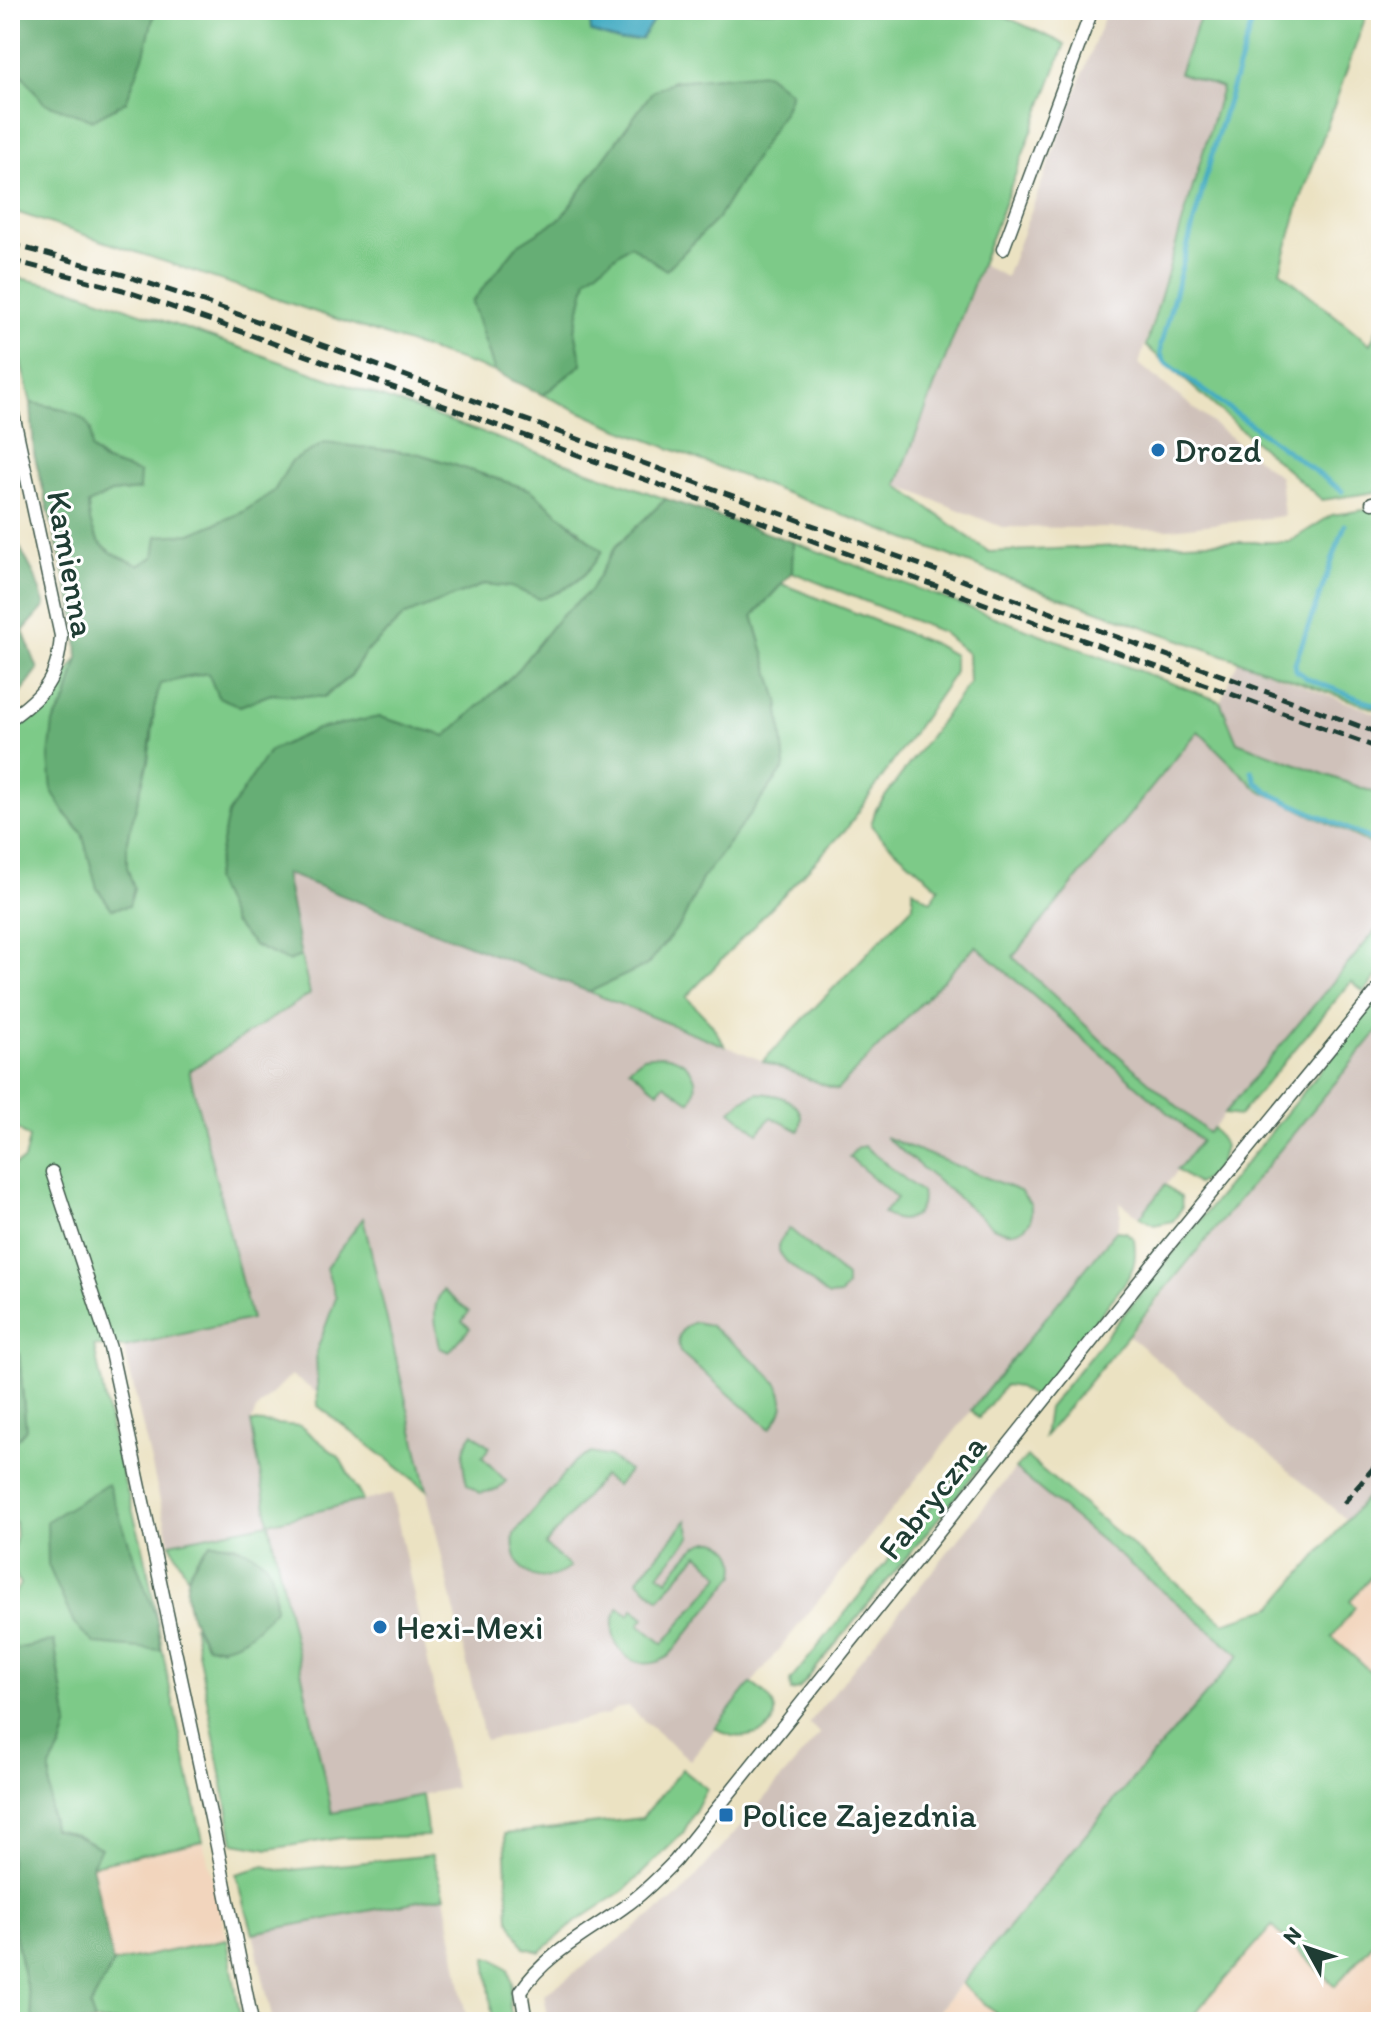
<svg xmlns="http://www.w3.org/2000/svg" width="1391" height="2032" font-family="Itim,sans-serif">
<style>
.built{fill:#f2d5bd}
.industrial{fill:#cfc1ba}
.green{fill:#7dca88;stroke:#4e845e;stroke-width:2}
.forest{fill:#66ae74;stroke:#427654;stroke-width:2}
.water{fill:#42abc2;stroke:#30747b;stroke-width:2}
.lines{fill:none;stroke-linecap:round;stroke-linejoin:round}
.stream{stroke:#42abc2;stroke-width:5}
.street-casing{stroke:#3e5649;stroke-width:15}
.street{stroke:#fff;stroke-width:12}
.rail{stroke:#1f3d34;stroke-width:5;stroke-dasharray:12 6;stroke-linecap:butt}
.poi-dot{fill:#1f6fb2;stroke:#fff;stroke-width:3}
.labels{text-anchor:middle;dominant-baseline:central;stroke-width:6;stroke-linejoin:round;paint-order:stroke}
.poi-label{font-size:34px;fill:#1f3d34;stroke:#fff;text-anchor:start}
.street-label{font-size:34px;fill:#1f3d34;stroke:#fff}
</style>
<rect width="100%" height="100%" fill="#fff"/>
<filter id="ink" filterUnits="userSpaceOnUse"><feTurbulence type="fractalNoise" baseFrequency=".0125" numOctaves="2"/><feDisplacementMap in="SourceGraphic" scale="16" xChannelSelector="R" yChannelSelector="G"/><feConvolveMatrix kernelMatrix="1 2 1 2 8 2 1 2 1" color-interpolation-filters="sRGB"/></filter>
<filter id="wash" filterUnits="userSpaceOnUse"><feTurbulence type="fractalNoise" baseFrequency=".006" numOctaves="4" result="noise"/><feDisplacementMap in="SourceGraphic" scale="32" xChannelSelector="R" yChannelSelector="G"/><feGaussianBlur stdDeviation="1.8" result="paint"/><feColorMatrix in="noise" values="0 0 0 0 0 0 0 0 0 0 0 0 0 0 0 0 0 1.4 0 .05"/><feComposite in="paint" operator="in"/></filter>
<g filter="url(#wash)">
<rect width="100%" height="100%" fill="#ebe2c2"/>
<g class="built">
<path d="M1381,1565V1681L1331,1637L1354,1607L1350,1602Z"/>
<path d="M203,1841L227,1939L113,1963L92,1865Z"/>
<path d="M1272,1926L1335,1986L1381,1934V2022H1187Z"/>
<path d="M962,1984L1006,2022H929Z"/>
</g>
<g class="industrial">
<path d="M1107,10H1203L1179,73L1222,88L1139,364L1280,477L1284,516L1171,529L1002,527L897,485L982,265L1006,277Z"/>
<path d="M1238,661L1381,715V795L1237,742L1220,702Z"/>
<path d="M1198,730L1257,789L1381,849V924L1209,1133L1101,1040L1013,958Z"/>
<path d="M285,872L837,1090L975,945L1202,1141L1140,1217L1120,1202L1121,1214L1116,1231L690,1760L628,1707L615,1709L608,1715L485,1741L384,1309L320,1395L291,1375L257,1409L251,1422L269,1523L392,1494L455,1788L332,1813L269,1523L170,1543L124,1347L251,1319L189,1071L310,994Z"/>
<path d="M1381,1028V1480L1347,1520L1129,1336Z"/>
<path d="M1015,1469L1240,1655L1117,1797L929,2022H549L544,1995L681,1894L820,1734L809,1723Z"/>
<path d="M445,1896L467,2022H273L253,1933Z"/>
</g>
<g class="green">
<path d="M10,10H991L1065,44L897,485L989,552L1208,542H1289L1332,515L1370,509L1381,515V711L1031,587L614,427L543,395L582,364L575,330L587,278L630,244L667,269L718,218L785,109L791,93L652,92L561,218L518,245L472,302L495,372L10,210Z"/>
<path d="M1203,10H1368L1299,205L1280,271L1370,344L1381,320V485L1376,492L1322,500L1146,346L1222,88L1179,73Z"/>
<path d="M10,276L75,290L430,414L666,499L616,546L590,591L558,619L514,674L446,736L379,717L233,922L255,946L287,961L301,956L310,994L189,1071L251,1319L124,1347L94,1346L115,1449L144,1551L167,1674L203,1841L92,1865L100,1848L75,1834L53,1829L50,1809V1767L61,1747L60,1677L54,1641L10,1650V1602L20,1584L10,1562L16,1538L15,1522L10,1518V1448L26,1429L19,1354L10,1351V1167L24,1160L29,1138L10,1123V1063L16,1030L10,1027V730L49,700L78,658L67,699L53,723L67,816L82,833L97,888L112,909L134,889L127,867V840L152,739L154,708L160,684L208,673L240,706L271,694L324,697L351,676L365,653L405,615L485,584L511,587L540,599L561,591L580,530L553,511L531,490L420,454L325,443L291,462L275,491L243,512L191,534L139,566C105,552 90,543 88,504L111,493L139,490L91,449V430L60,408L31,403L10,318Z"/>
<path d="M793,542L1220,701L1237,742L1381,795V849L1257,789L1198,731L1013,957L1101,1040L1208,1133L1213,1128L1225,1146C1221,1165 1215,1175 1197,1184L1177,1170L1201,1141L976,946L837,1090L763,1061L913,906V889L931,901L939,888L880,836L871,825L876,809L969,683L968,654L942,632L792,572Z"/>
<path d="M782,584L934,644L954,655V674L847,828L686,997L711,1023L725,1046L589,992L647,965L682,922L702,879L785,767L778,701L753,615Z"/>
<path d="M1381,924V971L1364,992L1351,982L1239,1116L1224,1114Z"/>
<path d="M1381,996V1027L1044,1437L1048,1408Z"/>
<path d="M660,1055C686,1056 705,1078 690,1102L664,1084L658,1091L629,1068L644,1057Z"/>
<path d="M758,1093C780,1094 810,1103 799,1131L771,1117L758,1133L731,1111L743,1100Z"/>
<path d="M885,1137L1020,1191L1031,1205V1220C1020,1236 1008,1234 993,1227Z"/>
<path d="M864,1146L921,1192C926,1217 903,1228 883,1213L897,1198L849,1157L857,1148Z"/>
<path d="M1165,1185L1181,1197L1182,1208L1173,1221L1154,1225L1140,1217Z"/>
<path d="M363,1218L427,1490L318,1406L316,1352L336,1298L326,1268Z"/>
<path d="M789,1228L846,1277V1287L840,1295L829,1296L824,1293L786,1261L779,1252V1243Z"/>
<path d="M1116,1231L1126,1232L1134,1239C1137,1260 1134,1270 1122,1287L1034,1397L1018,1387L1005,1385L979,1418L971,1410Z"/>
<path d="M443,1290L469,1312L462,1321L470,1328L449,1352L440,1348L439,1343C436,1325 430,1306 443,1290Z"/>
<path d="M695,1322L709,1325C727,1340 778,1374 782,1395C786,1409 778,1419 770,1429L680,1352C676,1338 680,1327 695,1322Z"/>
<path d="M251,1422L300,1426L339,1457L363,1500L269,1523L332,1813L422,1795L428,1836L340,1838L269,1849L234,1843L193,1625L207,1646L222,1648L259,1558L233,1544L212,1543L199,1555L187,1576L170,1543L269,1523Z"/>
<path d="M473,1433L490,1447L482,1457L506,1481L497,1490L479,1493L467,1484C462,1465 460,1449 473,1433Z"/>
<path d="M980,1451H986V1460L799,1689L791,1691L790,1681L975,1453Z"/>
<path d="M591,1453L610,1457L629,1471L616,1486L603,1476L545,1545L570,1567C540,1591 509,1572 514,1534L574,1462Z"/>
<path d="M1027,1457L1224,1623L1273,1607L1381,1480V1565L1350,1601L1355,1607L1332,1637L1381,1681V1934L1335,1986L1272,1926L1187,2022H1006L962,1984L1117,1797L1240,1655L1015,1469Z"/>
<path d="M687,1520L691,1536L659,1574L667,1580C681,1563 701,1528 726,1546C736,1553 737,1563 735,1575L669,1656C635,1680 598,1642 619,1607L629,1615L633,1609L644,1618L639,1624L663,1644L721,1575L698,1554L659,1599L637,1580Z"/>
<path d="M751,1683C759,1689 771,1697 774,1707C781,1731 750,1739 733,1736C727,1735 721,1731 715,1728Z"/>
<path d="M682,1769L707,1789L683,1833L625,1890L577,1921L540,1952L524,1948L509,1919L505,1834L642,1818Z"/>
<path d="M432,1855L445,1896L253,1933L236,1874L265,1866L282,1871Z"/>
<path d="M10,1911L34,2022H10Z"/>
<path d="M227,1939L241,2022H95L90,2007L113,1963Z"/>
<path d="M486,1958H493L508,1969L512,1983L509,2003L513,2022H493Z"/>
</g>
<g class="forest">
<path d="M17,10H151L154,15L144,54L126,102L92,120L44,103L10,59Z"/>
<path d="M766,73L791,93L785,109L718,218L666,270L630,245L587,278L575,330L582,364L543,395L495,372L472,302L518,245L561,218L652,92L674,81Z"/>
<path d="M31,403C47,406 84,410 90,429C92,435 91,443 91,449L103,461L140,473L139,490L111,493L88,504C90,543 105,552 139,565L154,557L157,536L191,534L243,512L274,491L291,462L325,443L420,454L531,490L602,551C587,578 569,589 540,599L511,587L485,584L405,615L365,653L351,675L324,697L271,694L240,706L218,697L208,673L189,676L160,684L154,708L148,762L127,840V867L134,889L129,906L112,909L97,888L82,833L67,816L52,791L49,757L53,723L67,699L78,658L76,620L34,453Z"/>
<path d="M666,499L793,542L792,572L753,616L778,701L785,767L702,879L682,922L647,965L589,992L285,873L301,956L288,961L255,946L233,923L214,880L228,814L269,751L317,729L379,717L446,736L514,674L558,619L590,591L616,546Z"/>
<path d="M17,542L34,574L45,606L23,631L38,669L21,693L10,700V545Z"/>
<path d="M10,1351L19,1354L26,1429L10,1448Z"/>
<path d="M108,1484L157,1621L161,1650L95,1644L74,1624L48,1565L47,1521Z"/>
<path d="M211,1543C232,1544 258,1550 270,1570C275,1579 274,1597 275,1609C255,1631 239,1650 207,1646C182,1608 176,1576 211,1543Z"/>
<path d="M54,1641L68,1724L61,1747L50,1767V1809L53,1829L75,1834L101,1848L92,1865L113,1963L90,2007L95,2022H34L10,1911V1650Z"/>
</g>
<path class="water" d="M589,10H660L641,39L621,41L591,32Z"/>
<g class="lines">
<g class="stream">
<path d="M1256,10L1215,143L1161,345V355L1165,362L1342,491"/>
<path d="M1345,525L1295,663L1296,670L1308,679L1381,707"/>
<path d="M1252,771L1256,782L1275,796L1381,844"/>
</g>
</g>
</g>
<g filter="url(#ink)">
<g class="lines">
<defs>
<g id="street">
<path d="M1003,249L1092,10"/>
<path d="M10,400L61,636C58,679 44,695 10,719"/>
<path d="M1372,503L1381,502"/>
<path d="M52,1172L110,1348L217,1846L252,2022"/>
<path d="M526,2022L521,1991C548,1951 591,1932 628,1904C645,1892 660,1876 675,1861L1167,1247L1381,986"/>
</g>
</defs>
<use href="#street" class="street-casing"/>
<use href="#street" class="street"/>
<g class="rail">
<path d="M10,244L124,275L224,309L1381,734"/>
<path d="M10,260L123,290L223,325L1381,749"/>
<path d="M1344,1503L1381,1459"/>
</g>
</g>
</g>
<g class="poi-dot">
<circle cx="1158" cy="450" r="8"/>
<circle cx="380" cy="1627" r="8"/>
<rect x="718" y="1807" width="16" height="16" rx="4"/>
</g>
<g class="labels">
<g class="poi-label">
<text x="1174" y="450">Drozd</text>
<text x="396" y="1627">Hexi-Mexi</text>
<text x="742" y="1815">Police Zajezdnia</text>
</g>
<g class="street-label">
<text transform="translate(71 564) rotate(80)">Kamienna</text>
<text transform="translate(932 1497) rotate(-51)">Fabryczna</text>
</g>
</g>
<rect width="1391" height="2032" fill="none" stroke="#fff" stroke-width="40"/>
<g transform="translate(1307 1948) rotate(310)" stroke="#ffffff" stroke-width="6" paint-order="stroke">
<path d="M0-6L14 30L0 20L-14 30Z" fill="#1f3d34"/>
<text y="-12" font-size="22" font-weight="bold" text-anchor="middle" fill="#1f3d34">N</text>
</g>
</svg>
